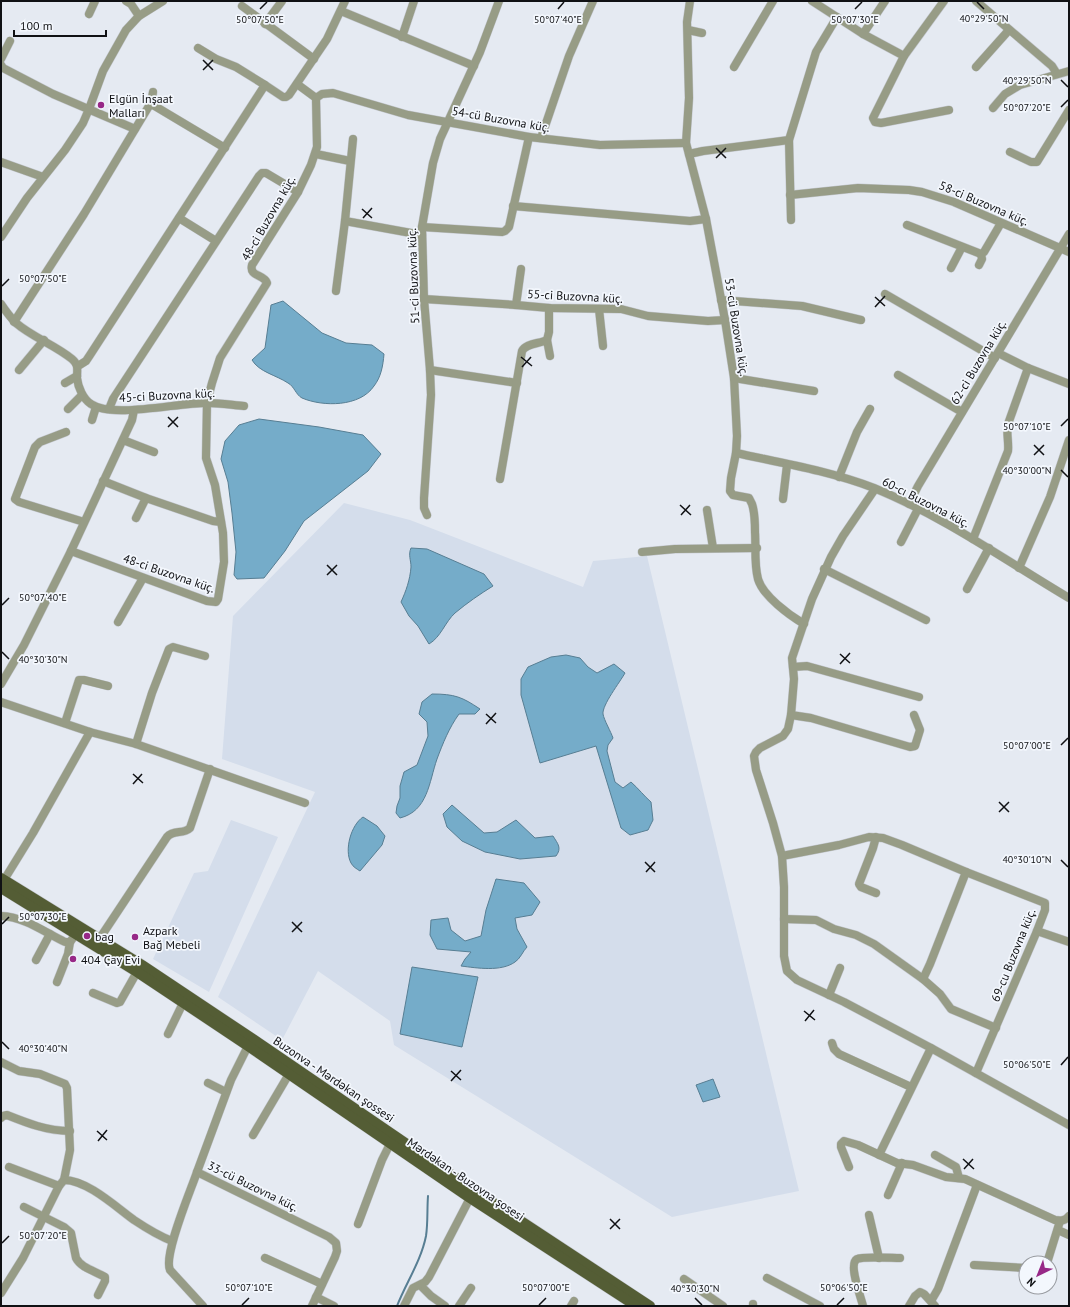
<svg xmlns="http://www.w3.org/2000/svg" width="1070" height="1307" font-family="'PT Sans',sans-serif">
<style>
.built{fill:#d4ddeb}
.water{fill:#75acc9;stroke:#577e93}
.lines{fill:none;stroke-linecap:round;stroke-linejoin:round}
.stream{stroke:#577e93;stroke-width:2}
.minor-casing{stroke:#c3c7ce;stroke-width:9}
.major-casing{stroke:#c3c7ce;stroke-width:11}
.minor{stroke:#979c86;stroke-width:8}
.major{stroke:#545d35;stroke-width:10}
.ticks{fill:none;stroke:#101114;stroke-width:1.5}
.poi-dot{fill:#972887;stroke:#f3f7fd;stroke-width:1.5}
.labels{text-anchor:middle;dominant-baseline:central;stroke-width:3.5;stroke-linejoin:round;paint-order:stroke}
.poi-label{font-size:12px;fill:#101114;stroke:#f3f7fd;text-anchor:start}
.street-label{font-size:12px;fill:#101114;stroke:#f3f7fd}
.ticks-label{font-size:10px;text-anchor:middle;fill:#101114;stroke:#f3f7fd;stroke-width:3.5;stroke-linejoin:round;paint-order:stroke}
</style>
<rect width="100%" height="100%" fill="#e5eaf2"/>
<g class="built">
<path d="M344,503L410,520L583,587L593,561L647,556L799,1191L672,1217L394,1045L390,1021L318,971L282,1040L218,997L315,792L222,759L233,616Z"/>
<path d="M231,820L278,837L209,992L153,959L194,873L208,871Z"/>
</g>
<g class="water">
<path d="M283,301L322,333L346,343L372,345L384,354C383,366 381,377 374,386C360,407 323,407 302,398C296,395 294,386 288,383C276,375 259,372 252,360L265,348L271,305Z"/>
<path d="M259,419L319,427L363,435L381,454L368,471L304,521L285,551L264,578L237,579L234,575L236,552L232,513L228,482L221,459L225,441L239,425Z"/>
<path d="M411,548L427,549L484,574L493,586C480,594 467,603 455,613C445,622 441,637 429,644L418,626L409,616L401,602C406,591 410,580 411,567C411,560 408,555 411,548Z"/>
<path d="M566,655L580,658L588,667L597,673L614,664L625,673C620,682 602,705 603,714C604,720 611,732 613,738L608,745L607,751L615,782L623,788L631,782C639,789 644,796 651,802L653,820L648,830L630,835L621,828L596,746L540,763L521,695V679L528,667L551,657Z"/>
<path d="M432,694C455,694 462,697 480,709L475,714H459C449,728 443,743 437,759C429,782 428,811 400,818L396,813L397,806L400,798V786L404,772L417,765L428,736L427,722L419,714L422,702Z"/>
<path d="M452,805L484,833L497,832L516,820L535,838L553,836C558,844 562,848 556,856L520,859L485,852L462,841L447,827L443,814Z"/>
<path d="M363,817L377,826L385,836L382,845L360,871C357,869 353,867 351,863C344,850 351,825 363,817Z"/>
<path d="M496,879L524,883L540,902L532,915L515,918L517,929L527,947C523,951 520,959 515,962C501,972 477,968 461,966L465,959L471,952L437,949L430,935L431,920L448,918L451,930L465,941L481,936L486,910Z"/>
<path d="M412,967L478,977L462,1047L400,1034Z"/>
<path d="M713,1079L720,1097L703,1102L696,1085Z"/>
</g>
<g class="lines">
<path class="stream" d="M397,1306C406,1283 421,1261 426,1236C428,1223 427,1209 428,1196"/>
<defs>
<g id="minor">
<path d="M126,1L131,4L139,16"/>
<path d="M690,1L687,22L689,98L686,143L706,219L725,320L734,378L737,436L736,453L731,478L730,491L733,495L749,498L752,504C755,513 755,523 755,532C756,547 754,564 758,579C763,596 789,615 804,624"/>
<path d="M812,1L863,34L885,1"/>
<path d="M944,1L904,56L873,118L875,122L881,123L949,110"/>
<path d="M976,1L1052,66L1057,74"/>
<path d="M242,6L314,59"/>
<path d="M341,11L474,66"/>
<path d="M89,14L95,1"/>
<path d="M265,24L282,1"/>
<path d="M688,30L702,33"/>
<path d="M863,34L904,56"/>
<path d="M402,37L414,1"/>
<path d="M198,48L216,59L236,67L265,85"/>
<path d="M1,59L10,41"/>
<path d="M1,65L3,68L53,94L135,129"/>
<path d="M734,67L773,1"/>
<path d="M976,67L1009,30"/>
<path d="M316,98L322,94L333,93L408,115L529,137L600,145L686,143"/>
<path d="M151,104L153,92"/>
<path d="M993,108L1005,94L1020,85L1069,71"/>
<path d="M541,138L569,56L593,1"/>
<path d="M1010,152L1031,162H1037L1069,110"/>
<path d="M316,154L350,161"/>
<path d="M689,154L703,151L789,140"/>
<path d="M1,162L43,177"/>
<path d="M790,195L858,188L909,190L922,192L954,202L1069,252"/>
<path d="M513,206L690,221L706,219"/>
<path d="M179,218L216,241"/>
<path d="M791,220L789,140L816,52L837,17"/>
<path d="M345,221L422,235"/>
<path d="M907,225L981,254L984,252L1001,223"/>
<path d="M422,227L502,232L505,231L509,227L529,137"/>
<path d="M1,237L27,198L65,150L83,123L89,109L103,71L126,30L139,16L163,1"/>
<path d="M979,265L982,259L981,254"/>
<path d="M951,268L962,247"/>
<path d="M336,291L345,221L353,139"/>
<path d="M885,294L995,358"/>
<path d="M424,299L516,305L549,308L621,309L648,316L708,321L725,320"/>
<path d="M721,300L802,306L861,320"/>
<path d="M1,304C5,310 10,317 16,323C32,337 55,345 72,359C79,365 77,369 77,378C78,387 83,399 91,404C113,419 180,402 208,403C220,403 232,405 244,406"/>
<path d="M516,305L521,269"/>
<path d="M599,309L603,346"/>
<path d="M14,322L84,214L149,106L153,105L225,148"/>
<path d="M547,340L550,356"/>
<path d="M998,353L1028,368L1069,384"/>
<path d="M78,366L86,361L90,355L265,85L283,97H286L289,95L327,39L345,1"/>
<path d="M19,370L44,340"/>
<path d="M430,370L517,383"/>
<path d="M898,375L962,412"/>
<path d="M734,378L814,391"/>
<path d="M65,383L77,376"/>
<path d="M68,409L82,395"/>
<path d="M109,409L113,399L259,176L262,173H266L298,192"/>
<path d="M92,420L96,407"/>
<path d="M66,432L40,442L35,447L15,499L19,502L84,522"/>
<path d="M123,440L154,452"/>
<path d="M736,453C782,463 830,471 874,488C943,516 1005,560 1069,598"/>
<path d="M839,477L857,432L870,409"/>
<path d="M500,479L522,351C526,343 539,344 547,340L549,332V308"/>
<path d="M103,481L146,498L213,521L221,522"/>
<path d="M875,489L843,536L831,557L812,599L792,658L794,679L791,715L788,729L783,736L760,748L756,752L754,756L756,770L773,823L782,856L784,887V956L787,971L797,980L844,1002L931,1048L1069,1125"/>
<path d="M783,499L787,465"/>
<path d="M909,504L918,486L1069,234"/>
<path d="M707,510L713,548"/>
<path d="M427,515L424,508V498L431,395L430,370L424,299L422,227L433,163L440,139L480,52L499,1"/>
<path d="M136,518L146,498"/>
<path d="M973,539L1008,451C1009,442 1006,433 1008,424L1028,368"/>
<path d="M901,542L918,509"/>
<path d="M71,551L207,601L216,602L218,599L224,562L223,533L215,485L206,458L207,402L212,383L220,358L267,283C264,274 249,277 252,265L298,192L311,165L317,147L316,98L297,84"/>
<path d="M642,552L675,549L757,548"/>
<path d="M1019,568L1050,497L1069,440"/>
<path d="M824,569L926,620"/>
<path d="M967,589L989,548"/>
<path d="M118,622L143,578"/>
<path d="M793,667L807,666L919,697"/>
<path d="M1,684L24,645L71,551L132,420L134,410"/>
<path d="M1,702L90,732L136,744L305,803"/>
<path d="M791,715L811,718L910,747L915,746L920,730L914,715"/>
<path d="M65,723L79,680H84L108,686"/>
<path d="M136,744L152,693L169,649L173,647L205,656"/>
<path d="M782,856L839,845L869,837L883,838L902,845L966,872L1045,903V910L1037,931L976,1073"/>
<path d="M4,880L33,833L90,732"/>
<path d="M876,893L861,887L859,884L873,848L876,837"/>
<path d="M1,916C25,917 44,932 65,942H70L76,934"/>
<path d="M784,919L816,920L834,929L856,935L874,944L923,979L940,994L951,1009L996,1028"/>
<path d="M1037,931L1069,942"/>
<path d="M100,938L167,837C174,829 183,835 190,828L210,769"/>
<path d="M36,960L50,934"/>
<path d="M923,979L930,964L966,872"/>
<path d="M57,982L68,954L70,942"/>
<path d="M93,993L117,1003L120,1002L137,972"/>
<path d="M829,995L840,968"/>
<path d="M168,1034L183,1003"/>
<path d="M832,1043L834,1049L839,1054L911,1087"/>
<path d="M248,1046L231,1080L197,1172L329,1237L336,1243L337,1251L335,1257L312,1306"/>
<path d="M1,1062L19,1071L40,1074L65,1084L67,1088L70,1150L64,1180"/>
<path d="M208,1083L226,1092"/>
<path d="M1,1118L3,1116L7,1115C27,1123 47,1131 70,1131"/>
<path d="M253,1135L289,1074"/>
<path d="M879,1155L931,1048"/>
<path d="M935,1155L956,1167L959,1178"/>
<path d="M9,1167L59,1186"/>
<path d="M849,1167L841,1147V1144L844,1141L858,1145L897,1163L913,1165L946,1177L965,1179L1055,1220C1061,1221 1065,1221 1069,1216"/>
<path d="M197,1172C191,1190 163,1255 170,1270L203,1306"/>
<path d="M888,1195L902,1163"/>
<path d="M24,1207L64,1227L71,1233L76,1258C81,1268 95,1271 105,1277V1281L98,1295"/>
<path d="M869,1215L879,1258"/>
<path d="M358,1224L382,1160L390,1144"/>
<path d="M1058,1230L1069,1235"/>
<path d="M265,1258L322,1284"/>
<path d="M1047,1263L1060,1221"/>
<path d="M974,1265L1026,1268"/>
<path d="M767,1278L820,1306"/>
<path d="M684,1279L723,1306"/>
<path d="M420,1285L431,1296L445,1306"/>
<path d="M1,1293L23,1258L59,1186L64,1180C87,1180 116,1207 134,1220C146,1228 159,1236 172,1241"/>
<path d="M316,1297L334,1306"/>
<path d="M931,1301L938,1289L977,1185"/>
<path d="M404,1306L413,1288L425,1282L429,1277L470,1198"/>
<path d="M459,1306L471,1288"/>
<path d="M571,1306L574,1301"/>
<path d="M753,1306V1304"/>
<path d="M863,1306C861,1297 848,1264 857,1259C863,1256 892,1258 900,1258"/>
<path d="M909,1306L915,1296L920,1292L924,1294L935,1306"/>
</g>
<g id="major">
<path d="M1,878L142,965L253,1039L474,1190L650,1306"/>
<path d="M1,888L137,972L248,1046L470,1198L636,1306"/>
</g>
</defs>
<use href="#minor" class="minor-casing"/>
<use href="#major" class="major-casing"/>
<use href="#minor" class="minor"/>
<use href="#major" class="major"/>
</g>
<path class="ticks" d="M977,2L984,9M260,9L267,2M558,9L564,2M855,9L862,2M203,60L213,70M203,70L213,60M1061,80L1068,87M1061,107L1068,100M716,148L726,158M716,158L726,148M362,209L372,218M363,218L372,208M2,286L9,279M875,297L885,306M875,307L885,296M521,357L532,366M522,367L531,357M168,417L178,427M1061,426L1068,419M168,427L178,417M1034,445L1044,455M1034,455L1044,445M1061,470L1068,477M680,505L691,515M681,515L690,505M327,565L337,575M327,575L337,565M2,605L9,598M2,652L9,659M840,654L850,663M840,664L850,653M486,714L496,723M486,724L496,713M1061,745L1068,738M133,774L143,783M133,784L142,774M999,802L1009,812M999,812L1009,802M1061,860L1068,867M645,862L655,872M646,872L655,862M292,922L302,932M2,924L9,917M292,932L302,922M804,1011L815,1020M805,1021L814,1010M2,1042L9,1049M1061,1065L1068,1057M451,1071L461,1080M451,1081L461,1070M97,1131L107,1140M98,1141L107,1130M963,1159L974,1169M964,1169L973,1159M610,1219L620,1229M610,1229L620,1219M2,1243L9,1236M695,1298L702,1305M242,1305L249,1298M539,1305L546,1298M837,1305L844,1298"/>
<g class="poi-dot">
<circle cx="101" cy="105" r="4"/>
<circle cx="87" cy="936" r="4"/>
<circle cx="135" cy="937" r="4"/>
<circle cx="73" cy="959" r="4"/>
</g>
<g class="labels">
<g class="poi-label">
<text x="109" y="98">Elgün İnşaat<tspan x="109" dy="14">Malları</tspan></text>
<text x="143" y="930">Azpark<tspan x="143" dy="14">Bağ Mebeli</tspan></text>
<text x="95" y="936">bag</text>
<text x="81" y="959">404 Çay Evi</text>
</g>
<g class="street-label">
<text transform="translate(501 119) rotate(10)">54-cü Buzovna küç.</text>
<text transform="translate(984 203) rotate(23)">58-ci Buzovna küç.</text>
<text transform="translate(268 218) rotate(-60)">48-ci Buzovna küç.</text>
<text transform="translate(413 276) rotate(-92)">51-ci Buzovna küç.</text>
<text transform="translate(575 296) rotate(3)">55-ci Buzovna küç.</text>
<text transform="translate(737 327) rotate(81)">53-cü Buzovna küç.</text>
<text transform="translate(978 362) rotate(-59)">62-ci Buzovna küç.</text>
<text transform="translate(167 395) rotate(-3)">45-ci Buzovna küç.</text>
<text transform="translate(926 502) rotate(27)">60-cı Buzovna küç.</text>
<text transform="translate(169 573) rotate(19)">48-ci Buzovna küç.</text>
<text transform="translate(1013 955) rotate(-68)">69-cu Buzovna küç.</text>
<text transform="translate(334 1079) rotate(34)">Buzonva - Mərdəkan şossesi</text>
<text transform="translate(466 1179) rotate(34)">Mərdəkan - Buzovna şosesi</text>
<text transform="translate(253 1186) rotate(26)">33-cü Buzovna küç.</text>
</g>
</g>
<g class="ticks-label">
<text x="984" y="22">40°29'50"N</text>
<text x="260" y="23">50°07'50"E</text>
<text x="558" y="23">50°07'40"E</text>
<text x="855" y="23">50°07'30"E</text>
<text x="1027" y="84">40°29'50"N</text>
<text x="1027" y="111">50°07'20"E</text>
<text x="43" y="282">50°07'50"E</text>
<text x="1027" y="430">50°07'10"E</text>
<text x="1027" y="474">40°30'00"N</text>
<text x="43" y="601">50°07'40"E</text>
<text x="43" y="663">40°30'30"N</text>
<text x="1027" y="749">50°07'00"E</text>
<text x="1027" y="863">40°30'10"N</text>
<text x="43" y="920">50°07'30"E</text>
<text x="43" y="1052">40°30'40"N</text>
<text x="1027" y="1068">50°06'50"E</text>
<text x="43" y="1239">50°07'20"E</text>
<text x="249" y="1291">50°07'10"E</text>
<text x="546" y="1291">50°07'00"E</text>
<text x="844" y="1291">50°06'50"E</text>
<text x="695" y="1292">40°30'30"N</text>
</g>
<rect width="1070" height="1307" fill="none" stroke="#101114" stroke-width="4"/>
<g transform="translate(1038 1275) rotate(223)"><circle r="19" fill="#f3f7fd" stroke="#989ba0"/>
<path d="M0-3L7 15L0 10L-7 15Z" fill="#972887"/>
<text y="-6" font-size="11" font-weight="bold" text-anchor="middle" fill="#101114">N</text>
</g>
<path d="M14 30v6h92v-6" fill="none" stroke="#101114" stroke-width="2"/>
<text x="20" y="30" font-size="12" fill="#101114" stroke="#f3f7fd" stroke-width="3" paint-order="stroke">100 m</text>
</svg>
